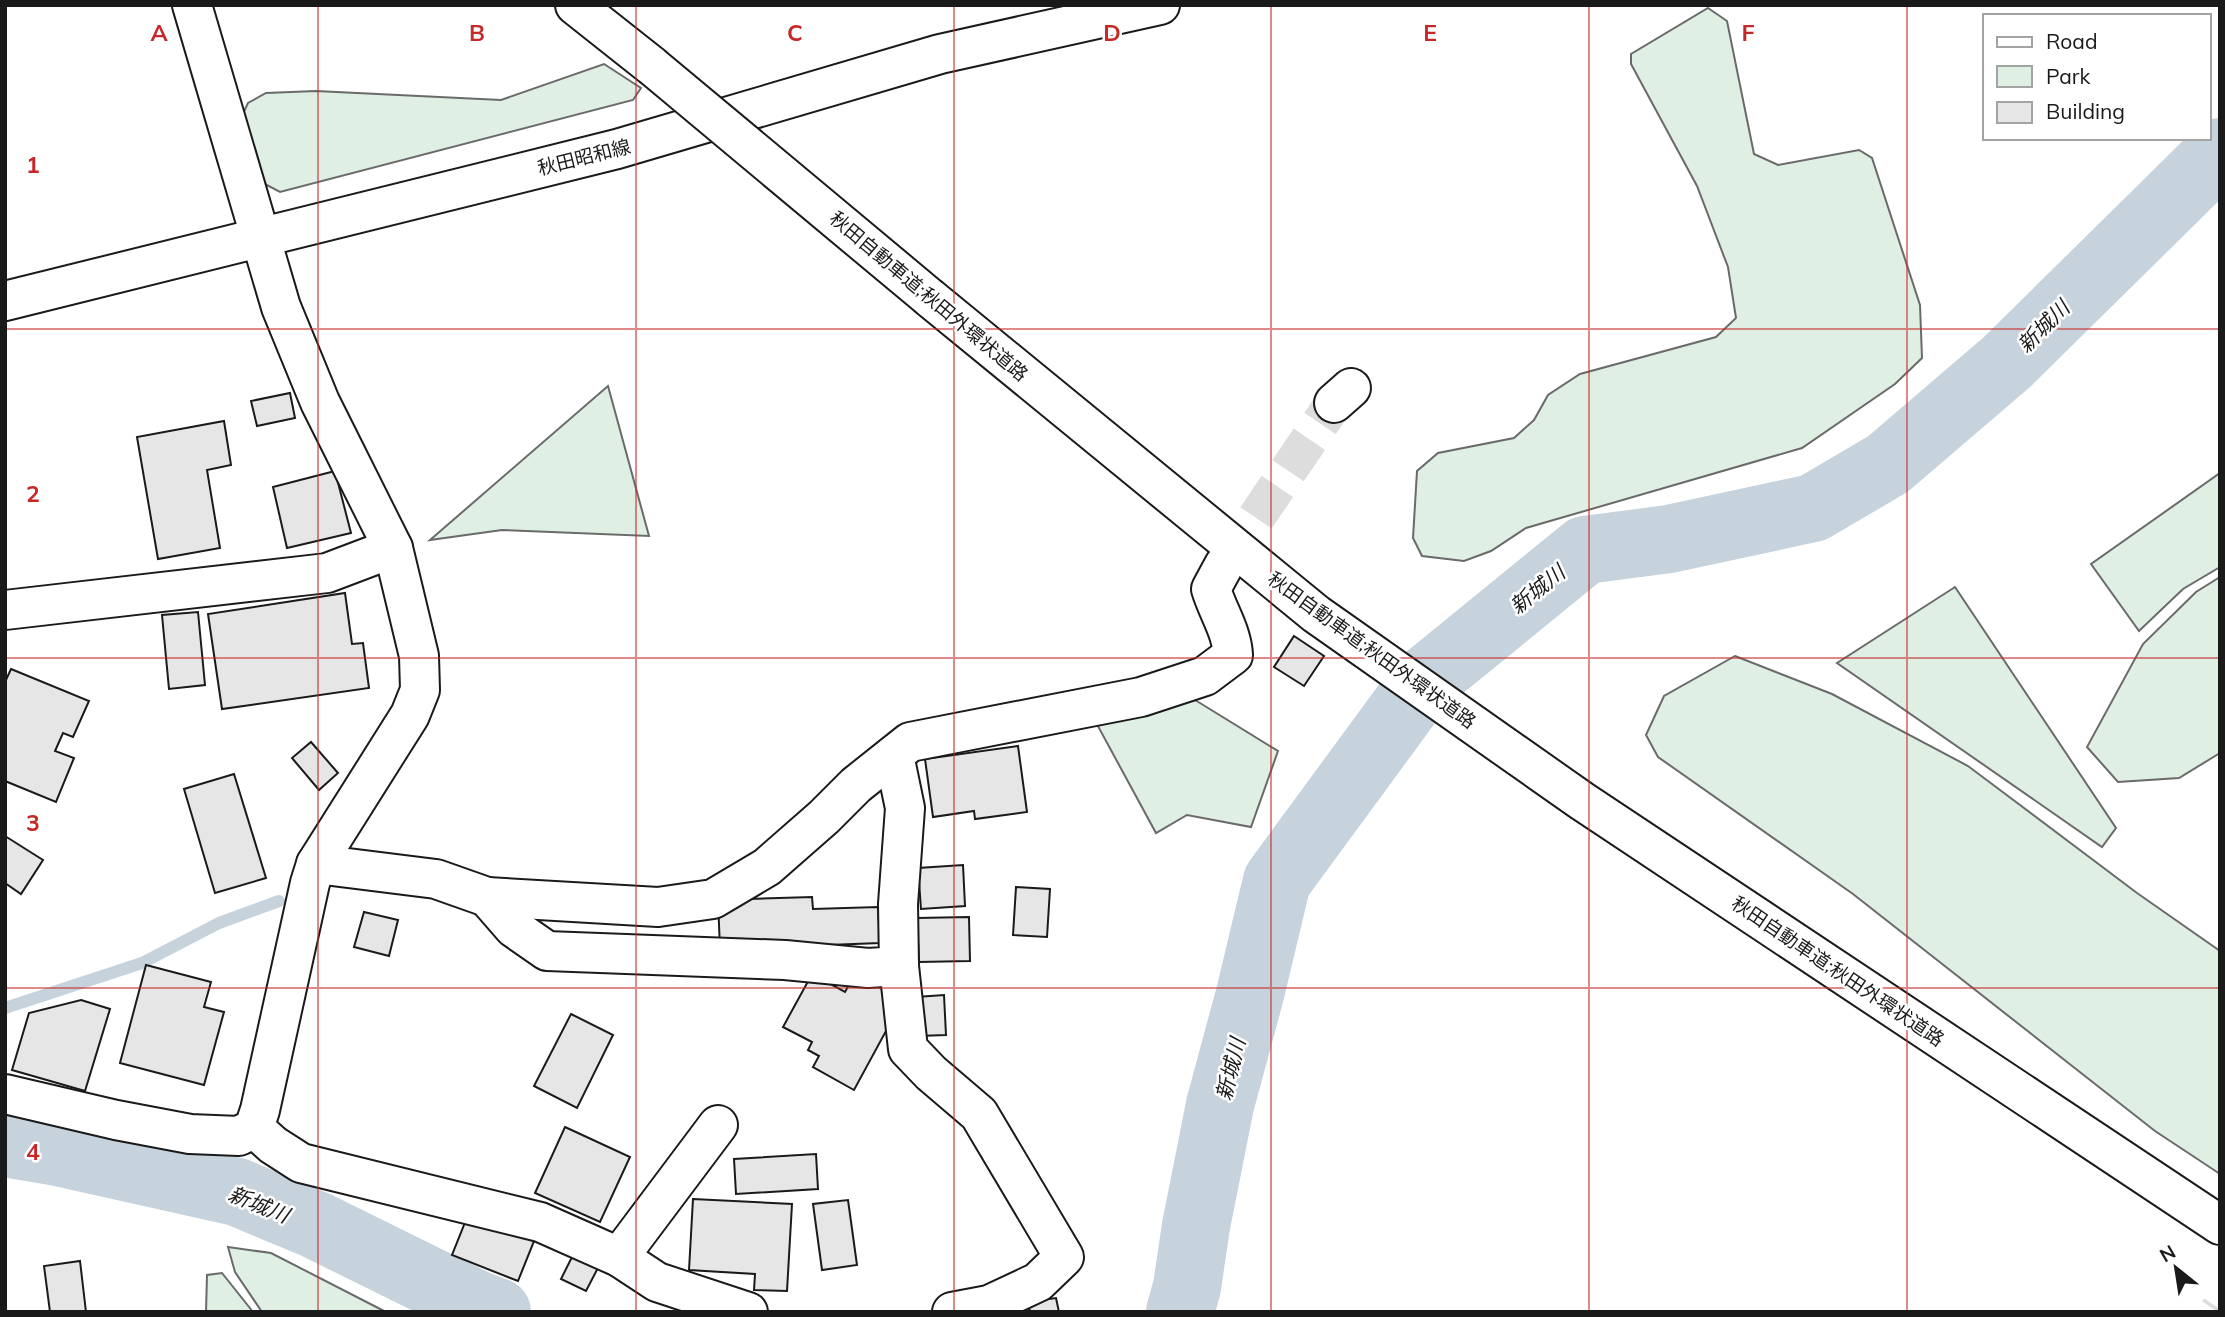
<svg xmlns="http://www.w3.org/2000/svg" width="2225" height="1317" font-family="Mulish,'Noto Sans JP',sans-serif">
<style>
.green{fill:#e0efe3;stroke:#6a6a6a;stroke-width:2}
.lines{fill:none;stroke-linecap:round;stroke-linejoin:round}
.stream{stroke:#c6d2dc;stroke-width:12}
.river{stroke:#c6d2dc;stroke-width:68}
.building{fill:#e6e6e6;stroke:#1a1a1a;stroke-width:2}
.minor-tunnel{stroke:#ddd;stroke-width:38;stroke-dasharray:38 19;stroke-linecap:butt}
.minor-casing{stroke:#1a1a1a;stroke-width:42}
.major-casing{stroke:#1a1a1a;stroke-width:42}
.highway-casing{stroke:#1a1a1a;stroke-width:42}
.minor{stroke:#fff;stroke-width:38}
.major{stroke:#fff;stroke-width:38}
.highway{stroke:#fff;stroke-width:38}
.highway-bridge-casing{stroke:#1a1a1a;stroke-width:42;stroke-linecap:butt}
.highway-bridge{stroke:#fff;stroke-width:38}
.grid{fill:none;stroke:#c62828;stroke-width:2;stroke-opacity:0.55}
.labels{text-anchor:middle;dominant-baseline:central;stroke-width:5;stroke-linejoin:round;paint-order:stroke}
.street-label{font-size:19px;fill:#1a1a1a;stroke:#fff}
.water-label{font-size:21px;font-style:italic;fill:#1a1a1a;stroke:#fff}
.grid-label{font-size:23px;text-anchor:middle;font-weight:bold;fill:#c62828;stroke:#fff;stroke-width:5;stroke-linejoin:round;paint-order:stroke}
</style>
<rect width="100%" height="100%" fill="#fff"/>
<g class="green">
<path d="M1708,8L1727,21L1754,154L1778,165L1859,150L1872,158L1920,305L1922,358L1895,384L1802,448L1526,528L1491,551L1464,561L1422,556L1413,538L1417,471L1438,453L1514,438L1534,420L1548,395L1580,374L1716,337L1736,318L1728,267L1697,186L1631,64V54Z"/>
<path d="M604,64L641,88L633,100L280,192L261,182L240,120L248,103L266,93L316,91L501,100Z"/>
<path d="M608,386L649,536L502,530L430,540Z"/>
<path d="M2220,473V567L2183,589L2139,631L2091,564Z"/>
<path d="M2220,577V753L2179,778L2118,782L2087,747L2143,644L2196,592Z"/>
<path d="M1955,587L2116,828L2102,847L1837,663Z"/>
<path d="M1735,656L1832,694L1968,766L2137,893L2220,951V1174L2155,1131L1853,894L1658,757L1646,735L1664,696Z"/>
<path d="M1187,695L1278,751L1251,827L1187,815L1156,833L1093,717Z"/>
<path d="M228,1247L271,1253L386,1312H262L235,1272Z"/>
<path d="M222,1273L253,1312H206L207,1275Z"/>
</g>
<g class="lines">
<path class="stream" d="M5,1008L142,963L219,923L279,901"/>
<g class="river">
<path d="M5,1143L58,1152L237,1192L316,1225L476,1304L497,1312"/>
<path d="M1180,1312L1187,1287L1196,1226L1220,1105L1250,994L1277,881L1423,682L1585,550L1669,539L1813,508L1888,464L2007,362L2220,152"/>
</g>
</g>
<g class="building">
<path d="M290,393L295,418L257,426L251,401Z"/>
<path d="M224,421L231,465L207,470L220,548L158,559L137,437Z"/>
<path d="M335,471L351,533L287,548L273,487Z"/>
<path d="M345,593L352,644L363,643L369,688L222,709L208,614Z"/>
<path d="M198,612L205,685L169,689L162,615Z"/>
<path d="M1294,636L1324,656L1304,686L1274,667Z"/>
<path d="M11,669L89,701L73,737L63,733L55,751L74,758L56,802L5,781V682Z"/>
<path d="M311,742L338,773L319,790L292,758Z"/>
<path d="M1018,746L1027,812L975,819L974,811L933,817L925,759Z"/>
<path d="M234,774L266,878L215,893L184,789Z"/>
<path d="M5,836L43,860L21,894L5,883Z"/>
<path d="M963,865L965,906L921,909L918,868Z"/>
<path d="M1016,887L1050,889L1047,937L1013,935Z"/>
<path d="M812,897L813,909L878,907L880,943L720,949L718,900Z"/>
<path d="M364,912L398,920L389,956L354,947Z"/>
<path d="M969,917L970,961L919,962L917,918Z"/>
<path d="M146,965L211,982L204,1007L224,1012L204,1085L120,1063Z"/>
<path d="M812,974L845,992L855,974L897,997L892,1020L854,1090L813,1067L819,1056L808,1050L812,1042L783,1027Z"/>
<path d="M944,995L946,1035L918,1036L916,997Z"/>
<path d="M81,1000L110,1009L85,1091L12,1070L29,1013Z"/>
<path d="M571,1014L613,1035L577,1108L534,1086Z"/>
<path d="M565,1127L630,1157L600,1222L535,1193Z"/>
<path d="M816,1154L818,1189L736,1194L734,1159Z"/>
<path d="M693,1199L792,1204L787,1291L754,1290L755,1274L689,1270Z"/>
<path d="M848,1200L857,1265L822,1270L813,1204Z"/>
<path d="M468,1215L534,1241L518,1281L452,1255Z"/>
<path d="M576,1249L601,1262L586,1291L561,1279Z"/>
<path d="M80,1261L86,1312H50L44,1266Z"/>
<path d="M1056,1298L1059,1312H1030L1028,1302Z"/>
</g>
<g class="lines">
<g class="minor-tunnel">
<path d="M1224,565L1334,403"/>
<path d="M2218,1312L2220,1309"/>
</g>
<defs>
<g id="minor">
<path d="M1334,403L1351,388"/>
<path d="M5,610L327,573L393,548"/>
<path d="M316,864L436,879L487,897L514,928L547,951L785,960L868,968L899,966L898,904L905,808L894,755"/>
<path d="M487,897L658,907L713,899L767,867L824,817L856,785L910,742L1141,697L1205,676L1233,655C1232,632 1218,612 1211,589L1224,565"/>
<path d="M899,966L908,1049L931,1073L979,1114L1064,1257L1038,1282L989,1305L952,1312"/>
<path d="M5,1094L116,1120L190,1134L239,1136L254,1128L260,1110L310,883L316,864L410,715L420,690L419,656L393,548L320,402L281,307L192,5"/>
<path d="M254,1128L273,1145L301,1163L540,1222L619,1257L657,1282L748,1312"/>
<path d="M619,1257L718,1125"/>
</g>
<path id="major" d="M5,301L617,149L940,54L1160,5"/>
<g id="highway">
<path d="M575,5L652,66"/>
<path d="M930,298L1316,614L1582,801L2220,1225"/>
</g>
</defs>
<use href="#minor" class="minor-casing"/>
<use href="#major" class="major-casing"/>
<use href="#highway" class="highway-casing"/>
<use href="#minor" class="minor"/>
<use href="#major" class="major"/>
<use href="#highway" class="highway"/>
<defs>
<path id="highway-bridge" d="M652,66L930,298"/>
</defs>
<use href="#highway-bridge" class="highway-bridge-casing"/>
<use href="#highway-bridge" class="highway-bridge"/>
</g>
<path class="grid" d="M318,5V1312M636,5V1312M954,5V1312M1271,5V1312M1589,5V1312M1907,5V1312M5,329H2220M5,658H2220M5,988H2220"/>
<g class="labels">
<g class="street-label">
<text transform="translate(584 157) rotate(-14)">秋田昭和線</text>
<text transform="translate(929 296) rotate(40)">秋田自動車道;秋田外環状道路</text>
<text transform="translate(1372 650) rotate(36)">秋田自動車道;秋田外環状道路</text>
<text transform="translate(1838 971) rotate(34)">秋田自動車道;秋田外環状道路</text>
</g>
<g class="water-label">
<text transform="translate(2043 326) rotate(-45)">新城川</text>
<text transform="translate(1537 589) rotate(-39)">新城川</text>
<text transform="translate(1230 1069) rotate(-76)">新城川</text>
<text transform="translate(259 1204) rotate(22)">新城川</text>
</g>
</g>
<g class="grid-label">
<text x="159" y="41">A</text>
<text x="477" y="41">B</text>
<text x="795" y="41">C</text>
<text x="1112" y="41">D</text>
<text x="1430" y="41">E</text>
<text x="1748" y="41">F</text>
<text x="33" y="173">1</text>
<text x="33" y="502">2</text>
<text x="33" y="831">3</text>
<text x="33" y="1160">4</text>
</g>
<rect width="2225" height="1317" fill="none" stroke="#1a1a1a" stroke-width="14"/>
<rect x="1983" y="14" width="228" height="126" fill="#ffffff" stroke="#a3a3a3" stroke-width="2"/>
<rect x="1997" y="37" width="35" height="10" fill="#ffffff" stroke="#a3a3a3" stroke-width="2"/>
<text x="2046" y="49" font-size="21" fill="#1a1a1a">Road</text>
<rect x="1997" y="66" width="35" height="21" fill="#e0efe3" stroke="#a3a3a3" stroke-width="2"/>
<text x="2046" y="84" font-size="21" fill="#1a1a1a">Park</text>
<rect x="1997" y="102" width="35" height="21" fill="#e6e6e6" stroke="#a3a3a3" stroke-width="2"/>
<text x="2046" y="119" font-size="21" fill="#1a1a1a">Building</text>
<g transform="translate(2176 1268) rotate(330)" stroke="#ffffff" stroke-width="5" paint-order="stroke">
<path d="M0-5L12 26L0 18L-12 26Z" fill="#1a1a1a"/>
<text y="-10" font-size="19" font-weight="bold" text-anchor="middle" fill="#1a1a1a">N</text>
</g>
</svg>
